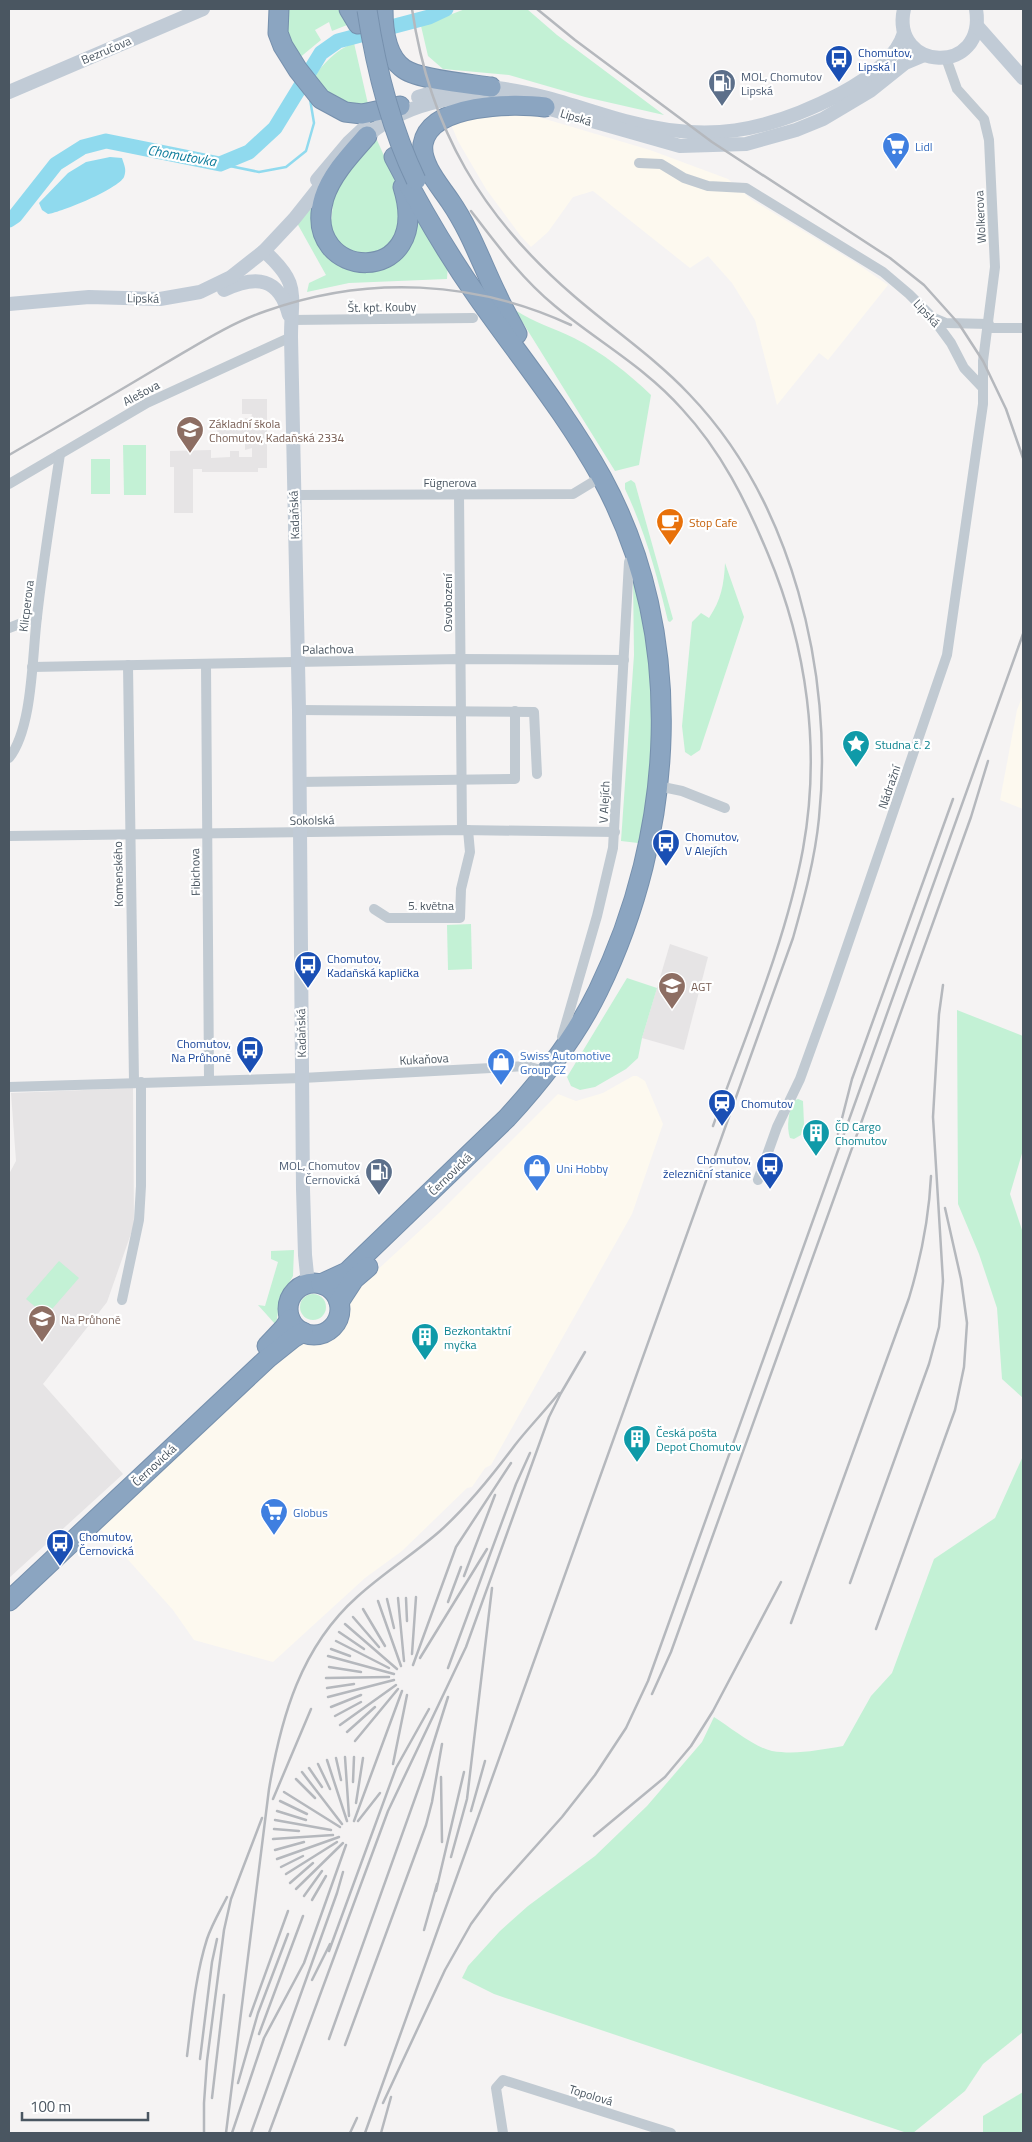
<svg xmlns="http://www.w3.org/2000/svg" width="1032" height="2142" font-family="'Titillium Web',sans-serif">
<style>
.commercial{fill:#fdf9ef}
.education{fill:#e6e4e5}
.green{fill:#c3f1d5}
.water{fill:#90daee}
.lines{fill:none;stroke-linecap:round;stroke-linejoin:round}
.stream{stroke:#90daee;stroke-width:2.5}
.river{stroke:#90daee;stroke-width:15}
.highway-casing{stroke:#7690ad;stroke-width:21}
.street{stroke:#c1cad2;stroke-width:10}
.secondary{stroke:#c1cbd6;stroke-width:14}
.highway{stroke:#8ba5c1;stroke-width:19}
.rail{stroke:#b5b8bd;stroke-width:2.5}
.highway-bridge-casing{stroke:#7690ad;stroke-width:21;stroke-linecap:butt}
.highway-bridge{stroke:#8ba5c1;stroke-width:19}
.labels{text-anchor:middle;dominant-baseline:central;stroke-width:4.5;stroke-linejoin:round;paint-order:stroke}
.street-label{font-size:12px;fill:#4a5661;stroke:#fff}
.transit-label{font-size:12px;fill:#164399;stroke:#fff;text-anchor:start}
.service-label{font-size:12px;fill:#4e5e75;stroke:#fff;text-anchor:start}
.shop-label{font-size:12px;fill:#366cbe;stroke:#fff;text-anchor:start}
.education-label{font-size:12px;fill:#785e54;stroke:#fff;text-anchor:start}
.food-label{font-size:12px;fill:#c56008;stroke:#fff;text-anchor:start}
.culture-label{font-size:12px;fill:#0d838f;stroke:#fff;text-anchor:start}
.water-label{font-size:14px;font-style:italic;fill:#0c7c9b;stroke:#fff}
</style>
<rect width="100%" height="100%" fill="#f5f3f3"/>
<g class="commercial">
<path d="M525,113L650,150L728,179L752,200L856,263L888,285L828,360L819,353L777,405L755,320L732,283L708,256L690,268L593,191L573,197L548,232L531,247L520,235L486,189L458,141L450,122Z"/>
<path d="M1023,695V809L1000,800L1017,710Z"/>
<path d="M633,1076H637L645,1081L663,1124L632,1214L491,1465L485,1468L472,1487L467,1488L402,1551L365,1578L273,1662L194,1640L173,1610L97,1525L285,1352L309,1341L328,1339L350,1319V1300L360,1286L439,1213L558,1094L576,1101L603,1093Z"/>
</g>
<g class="education">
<path d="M242,399H267V468H258V472H202V469H193V513H174V467H170V451L211,450V458L230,457V451H239V457H252V448L245,450V442L252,443V438H245V440L217,439V429H222V427L252,429V424L245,425V418L251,419L252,414H242Z"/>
<path d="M670,944L708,957L684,1050L642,1038Z"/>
<path d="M133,1088L134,1225L107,1302L43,1384L123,1474L9,1578V1174L16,1161L11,1093Z"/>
</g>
<g class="green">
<path d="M289,9H342L346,14L347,25L332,31L329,22L315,30L321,40L298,59C289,41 282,30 289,9Z"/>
<path d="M465,9H527L557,35L664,115L585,97L509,75L443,69L428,56L421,26Z"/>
<path d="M354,43L368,104C344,110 326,95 312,78C325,63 335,50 354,43Z"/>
<path d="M377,140L396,183L401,231L390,247L372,257L347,251L330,232L335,184L358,155Z"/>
<path d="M319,195L317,212L350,268L412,237L419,218L448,263L447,279L349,283L307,292L309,283L326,275L297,223Z"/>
<path d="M515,310C535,323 554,328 574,338C603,353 628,373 651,395L639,465L615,471Z"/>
<path d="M123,445H146V495H124Z"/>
<rect x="91" y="459" width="19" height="35"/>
<path d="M631,480L635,483L673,619L670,622L668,621C657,575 645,531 625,489V483Z"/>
<path d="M725,563L744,617L700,750L691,756L685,752L682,726L692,622L701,613L709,618C721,600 724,585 725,563Z"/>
<path d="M633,579L646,631L654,689L650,799L638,843L621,841L634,655Z"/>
<path d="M471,924L472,969L448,970L447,925Z"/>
<path d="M627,978L657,988L642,1038L638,1058L626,1069L595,1087L580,1090L571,1086L567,1077Z"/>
<path d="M957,1010L1023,1036V1150L1010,1194L1023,1233V1398L1002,1379L997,1308L979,1254L958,1204Z"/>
<path d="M798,1099L803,1101L804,1124L801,1135L794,1139L790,1138C786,1127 789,1111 793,1101Z"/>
<path d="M294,1250L293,1276L280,1299L276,1325L258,1305L265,1306L278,1262L271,1259V1251Z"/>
<path d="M59,1261L79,1278L46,1316L26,1299Z"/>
<circle cx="313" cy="1307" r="13"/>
<path d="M1023,1456V2032L983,2064L965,2091L913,2133H907L494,1994L462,1978L468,1966L500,1931L528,1906L595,1856L647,1806L702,1742L714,1717C730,1727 754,1747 772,1751C796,1755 819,1750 843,1746L871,1696L892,1673L934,1559L995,1518Z"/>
<path d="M1023,2092V2133H983V2116Z"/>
</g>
<path class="water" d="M110,157L122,158C124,165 127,169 124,177C118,189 62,212 48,214L42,210L39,203L68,173L86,162Z"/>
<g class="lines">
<path class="stream" d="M220,164L259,172L286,167L306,151L314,123L310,99"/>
<path class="river" d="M9,220L15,216L56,164L83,147L106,141L220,164L249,152L275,128L321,53L338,41L429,17L446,9"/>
<defs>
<g id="highway">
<path d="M279,9L278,33L283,46L298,70L321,99L345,112L362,114L400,106"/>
<path d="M349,9L358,24"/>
<path d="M383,9C383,29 385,56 404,69C420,80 471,84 491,87"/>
<path d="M367,136C351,154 331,175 324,198C299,282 435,290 403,187"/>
<path d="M517,334C510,320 502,307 496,293C481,262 470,230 450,201C440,186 420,164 423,144C430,103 515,103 545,107"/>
<circle cx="314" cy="1309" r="26"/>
<path d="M321,1284L347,1272L507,1118C542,1080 575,1038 598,991C675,833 688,636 602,478C566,413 519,356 477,296C446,252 419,205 394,157"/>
<path d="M339,1302L354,1279L368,1267"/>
<path d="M267,1346L284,1328L290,1319"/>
<path d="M9,1601L268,1358L293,1338L303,1332"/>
</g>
</defs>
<use href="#highway" class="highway-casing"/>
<g class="street">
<path d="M639,163L661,164L684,178L708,186L746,188L883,272L909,294L932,317L951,343L964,368L982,387"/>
<path d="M934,318L946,323L989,324"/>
<path d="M291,320L473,318"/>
<path d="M989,328H1023"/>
<path d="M9,484L147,403L291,337"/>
<path d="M459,494L462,830"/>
<path d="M294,495L573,494L601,477"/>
<path d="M9,628L37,617"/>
<path d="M206,664L209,1079"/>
<path d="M128,665L134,1082"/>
<path d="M32,667L460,659L624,660"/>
<path d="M299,710L534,712L537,774"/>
<path d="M9,758C33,728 32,655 37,617C43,562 52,508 60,454"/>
<path d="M298,782L515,779V711"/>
<path d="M658,786L682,791L725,808"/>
<path d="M9,836L462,830L615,832"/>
<path d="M374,909L388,918H460L461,889L470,852L468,830"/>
<path d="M562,1037L597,916L613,848L629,562"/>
<path d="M9,1087L302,1078L527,1066L547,1072"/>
<path d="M758,1180L777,1127L800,1079L830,996L947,655L983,404V361L995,267L989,140L984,119L957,89L946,58"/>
<path d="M122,1300L139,1220L141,1186V1082"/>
<path d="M503,2133L496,2088L503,2080L671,2133"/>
</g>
<g class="secondary">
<path d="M904,9C890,71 987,77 976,9"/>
<path d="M977,26L1023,78"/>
<path d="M497,88C541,93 582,109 625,121C707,143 765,133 840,94C864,81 896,60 904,33"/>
<path d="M9,92L203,9"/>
<path d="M418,97L445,89L460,88"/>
<path d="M536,105L680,146L746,144L796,130L823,119L870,91L905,63L924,55"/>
<path d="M361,141C402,103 456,92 510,99"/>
<path d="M317,180L349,142L365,127"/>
<path d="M264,251C301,284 291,293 291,337L299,710L303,1189L305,1255L308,1284"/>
<path d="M224,290C256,275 279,277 289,315"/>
<path d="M9,304L89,297L160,299L200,292L231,277L264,251L294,219L329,175"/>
</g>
<use href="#highway" class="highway"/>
<g class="rail">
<path d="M537,9L575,40L712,142L890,258L924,285L959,324L983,361L1006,409L1023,458"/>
<path d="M471,211C497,245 522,279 555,306C597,341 645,367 682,409C721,451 746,501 768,554C807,647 821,749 803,849C786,941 745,1037 713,1126"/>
<path d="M9,455C59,426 109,397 159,367C194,347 228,324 266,311C367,275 474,280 571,325"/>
<path d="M838,1134L852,1079L953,799"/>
<path d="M464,1576L495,1495"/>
<path d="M850,1583L929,1364L939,1327L943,1281L933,1117L939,1014L943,985"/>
<path d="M398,1598L404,1661"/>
<path d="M406,1598L407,1621"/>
<path d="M387,1599L394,1628"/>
<path d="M378,1601L401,1666"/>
<path d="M448,1602L461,1567"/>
<path d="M363,1609L385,1646"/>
<path d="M353,1617L379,1647"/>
<path d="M791,1623L909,1298C921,1258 929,1218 931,1176"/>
<path d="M345,1624L397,1669"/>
<path d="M876,1629L955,1410L964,1367L967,1323L961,1279L945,1208"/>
<path d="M339,1632L364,1649"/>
<path d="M336,1641L389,1668"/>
<path d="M331,1649L350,1656"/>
<path d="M412,1654L416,1597"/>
<path d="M328,1656L394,1674"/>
<path d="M420,1658L487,1549"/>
<path d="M413,1665L456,1547L511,1463"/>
<path d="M329,1667L361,1672"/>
<path d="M448,1668L516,1484L530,1453"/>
<path d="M326,1678L389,1677"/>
<path d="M327,1688L354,1684"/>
<path d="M652,1694L671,1652L971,817L988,761"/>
<path d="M328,1697L394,1680"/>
<path d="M331,1707L361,1695"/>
<path d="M335,1716L361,1702"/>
<path d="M340,1725L396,1685"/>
<path d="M347,1732L375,1707"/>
<path d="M355,1741L398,1689"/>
<path d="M345,1757L349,1816"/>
<path d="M336,1758L341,1780"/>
<path d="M327,1760L347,1821"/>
<path d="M318,1764L330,1789"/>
<path d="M393,1764L407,1695"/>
<path d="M309,1768L322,1787"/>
<path d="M302,1772L342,1824"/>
<path d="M441,1777L442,1842"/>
<path d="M296,1779L315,1798"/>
<path d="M353,1782L354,1757"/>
<path d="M284,1792L340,1827"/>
<path d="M273,1799L311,1709"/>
<path d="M280,1801L307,1814"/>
<path d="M356,1803L363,1758"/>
<path d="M277,1811L306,1820"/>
<path d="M471,1811L485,1761"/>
<path d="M275,1820L331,1830"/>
<path d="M354,1821L402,1691"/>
<path d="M358,1821L380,1793"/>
<path d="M274,1829L299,1831"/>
<path d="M594,1836L665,1777L691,1746L713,1711L781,1582"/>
<path d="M273,1839L333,1835"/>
<path d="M275,1850L304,1842"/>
<path d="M451,1857L467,1799L492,1588"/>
<path d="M277,1859L339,1837"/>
<path d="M281,1867L303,1856"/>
<path d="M286,1874L337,1842"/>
<path d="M290,1883L313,1863"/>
<path d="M296,1889L343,1843"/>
<path d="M436,1891L464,1772"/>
<path d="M304,1896L322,1871"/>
<path d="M312,1900L326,1876"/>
<path d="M424,1930L437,1884"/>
<path d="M329,1951L396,1768L429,1709"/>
<path d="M312,1980L330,1944"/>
<path d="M250,2016L288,1911"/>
<path d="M259,2034L303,1916"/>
<path d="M329,2039L423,1776L448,1697"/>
<path d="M345,2045L426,1825L432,1802L442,1744"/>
<path d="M187,2056C192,2017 195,1977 207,1939C212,1924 220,1911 227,1897"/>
<path d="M200,2059L212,1962L217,1939"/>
<path d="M238,2083L258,2013L288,1934"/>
<path d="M212,2098L224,1995"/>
<path d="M383,2103L445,1970L471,1924L493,1894L562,1817L595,1775L626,1728L648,1681L1023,634"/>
<path d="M204,2133V2103L207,2061L224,1930L231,1899L262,1818"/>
<path d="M226,2133L269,1789C281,1717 301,1647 357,1597C383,1573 414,1554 440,1531C469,1505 492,1476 515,1445C529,1427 545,1411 559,1393"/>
<path d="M232,2133L264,2038L304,1963L346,1845"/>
<path d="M251,2133L337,1893L343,1872"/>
<path d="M269,2133L388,1811L466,1647L549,1417L561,1393L585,1352"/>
<path d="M350,2133L357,2118"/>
<path d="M365,2133L793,938C804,899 815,859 819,818C834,673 792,501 689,394C654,357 612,329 574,296C482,217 430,130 412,9"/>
<path d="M381,2133L391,2097"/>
</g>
<defs>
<path id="highway-bridge" d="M367,10C376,69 390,126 416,180"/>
</defs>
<use href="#highway-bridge" class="highway-bridge-casing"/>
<use href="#highway-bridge" class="highway-bridge"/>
</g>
<defs>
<symbol id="bus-pin" viewBox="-11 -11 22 30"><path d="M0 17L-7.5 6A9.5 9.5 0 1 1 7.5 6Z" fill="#1a4fb4" stroke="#fff"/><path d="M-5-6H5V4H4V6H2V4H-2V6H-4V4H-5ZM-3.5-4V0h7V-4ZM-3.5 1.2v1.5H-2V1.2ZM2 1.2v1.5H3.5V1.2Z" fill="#fff"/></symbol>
<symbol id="fuel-pin" viewBox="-11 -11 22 30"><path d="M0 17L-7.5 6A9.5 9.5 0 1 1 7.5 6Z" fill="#5c6f8a" stroke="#fff"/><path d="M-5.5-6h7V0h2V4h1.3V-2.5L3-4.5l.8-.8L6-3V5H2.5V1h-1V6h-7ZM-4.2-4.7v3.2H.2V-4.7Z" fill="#fff"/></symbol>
<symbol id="supermarket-pin" viewBox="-11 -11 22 30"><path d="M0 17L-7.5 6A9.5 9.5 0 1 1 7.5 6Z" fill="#3f7fe0" stroke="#fff"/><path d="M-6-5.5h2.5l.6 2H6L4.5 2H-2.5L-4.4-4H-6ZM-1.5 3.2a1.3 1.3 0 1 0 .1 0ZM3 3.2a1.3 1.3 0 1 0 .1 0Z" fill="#fff"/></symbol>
<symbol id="school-pin" viewBox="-11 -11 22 30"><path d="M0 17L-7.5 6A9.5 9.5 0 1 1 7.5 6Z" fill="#8d6e63" stroke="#fff"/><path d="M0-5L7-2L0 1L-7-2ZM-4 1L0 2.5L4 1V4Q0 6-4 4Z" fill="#fff"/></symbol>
<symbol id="cafe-pin" viewBox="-11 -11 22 30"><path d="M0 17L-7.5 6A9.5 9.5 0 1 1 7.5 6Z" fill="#e8710a" stroke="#fff"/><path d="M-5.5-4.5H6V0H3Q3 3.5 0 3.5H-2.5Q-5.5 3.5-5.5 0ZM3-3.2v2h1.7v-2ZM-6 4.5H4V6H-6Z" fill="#fff"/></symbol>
<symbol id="sight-pin" viewBox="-11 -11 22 30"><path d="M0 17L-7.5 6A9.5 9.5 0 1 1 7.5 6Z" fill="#0f9aa8" stroke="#fff"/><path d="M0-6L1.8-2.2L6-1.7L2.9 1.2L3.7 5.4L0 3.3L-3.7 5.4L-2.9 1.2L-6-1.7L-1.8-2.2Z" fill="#fff"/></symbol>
<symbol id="shop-pin" viewBox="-11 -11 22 30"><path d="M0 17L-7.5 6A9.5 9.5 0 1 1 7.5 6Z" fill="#3f7fe0" stroke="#fff"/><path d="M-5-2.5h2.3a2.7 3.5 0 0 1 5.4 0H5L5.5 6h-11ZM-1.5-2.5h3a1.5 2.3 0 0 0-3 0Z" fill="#fff"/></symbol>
<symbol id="station-pin" viewBox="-11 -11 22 30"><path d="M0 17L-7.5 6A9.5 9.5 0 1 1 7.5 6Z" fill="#1a4fb4" stroke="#fff"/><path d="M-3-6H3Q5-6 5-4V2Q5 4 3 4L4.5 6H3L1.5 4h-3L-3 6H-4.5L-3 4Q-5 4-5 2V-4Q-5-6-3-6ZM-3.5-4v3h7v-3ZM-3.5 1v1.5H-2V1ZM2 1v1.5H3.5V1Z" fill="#fff"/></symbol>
<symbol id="building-pin" viewBox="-11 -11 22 30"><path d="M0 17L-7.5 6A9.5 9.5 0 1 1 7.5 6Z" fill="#0f9aa8" stroke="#fff"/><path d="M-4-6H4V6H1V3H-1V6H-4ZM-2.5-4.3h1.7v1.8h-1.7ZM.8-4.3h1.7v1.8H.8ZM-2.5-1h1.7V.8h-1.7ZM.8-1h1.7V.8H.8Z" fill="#fff"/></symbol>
</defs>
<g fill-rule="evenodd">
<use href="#bus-pin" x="823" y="43" width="32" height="43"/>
<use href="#fuel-pin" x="706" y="67" width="32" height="43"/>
<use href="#supermarket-pin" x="880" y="130" width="32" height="43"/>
<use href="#school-pin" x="174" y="414" width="32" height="43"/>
<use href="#cafe-pin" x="654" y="506" width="32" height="43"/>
<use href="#sight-pin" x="840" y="728" width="32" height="43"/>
<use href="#bus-pin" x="650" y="827" width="32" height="43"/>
<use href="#bus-pin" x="292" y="949" width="32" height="43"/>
<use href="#school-pin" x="656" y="970" width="32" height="43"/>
<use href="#bus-pin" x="234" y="1034" width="32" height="43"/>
<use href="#shop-pin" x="485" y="1046" width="32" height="43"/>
<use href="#station-pin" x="706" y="1087" width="32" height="43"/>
<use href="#building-pin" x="800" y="1117" width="32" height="43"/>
<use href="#bus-pin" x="754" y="1150" width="32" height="43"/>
<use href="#shop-pin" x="521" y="1152" width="32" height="43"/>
<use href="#fuel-pin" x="363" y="1156" width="32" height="43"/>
<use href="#school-pin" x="26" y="1303" width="32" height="43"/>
<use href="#building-pin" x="409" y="1321" width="32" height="43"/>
<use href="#building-pin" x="621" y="1423" width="32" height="43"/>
<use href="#supermarket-pin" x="258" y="1496" width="32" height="43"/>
<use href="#bus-pin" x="44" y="1527" width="32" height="43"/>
</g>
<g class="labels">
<g class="street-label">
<text transform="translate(106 50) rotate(-23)">Bezručova</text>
<text transform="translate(576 117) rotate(17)">Lipská</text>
<text transform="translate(980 217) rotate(-93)">Wolkerova</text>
<text transform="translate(143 298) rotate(1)">Lipská</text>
<text transform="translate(382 307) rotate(-1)">Št. kpt. Kouby</text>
<text transform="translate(927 313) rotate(47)">Lipská</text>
<text transform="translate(141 393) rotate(-28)">Alešova</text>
<text x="450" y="482">Fügnerova</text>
<text transform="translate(294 515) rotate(-92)">Kadaňská</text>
<text transform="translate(447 603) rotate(-90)">Osvobození</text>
<text transform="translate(26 606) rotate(-83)">Klicperova</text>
<text transform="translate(328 649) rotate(-1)">Palachova</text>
<text transform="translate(889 787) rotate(-71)">Nádražní</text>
<text transform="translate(604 802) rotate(-87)">V Alejích</text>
<text transform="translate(312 820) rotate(-1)">Sokolská</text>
<text transform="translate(195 872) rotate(-91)">Fibichova</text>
<text transform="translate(118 874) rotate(-91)">Komenského</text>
<text x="431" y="905">5. května</text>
<text transform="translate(301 1033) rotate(-91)">Kadaňská</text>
<text transform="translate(424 1059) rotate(-3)">Kukaňova</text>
<text transform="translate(450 1174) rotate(-44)">Černovická</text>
<text transform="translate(154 1465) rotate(-43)">Černovická</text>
<text transform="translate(591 2095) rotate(17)">Topolová</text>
</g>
<g class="transit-label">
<text x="858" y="52">Chomutov,<tspan x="858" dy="14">Lipská I</tspan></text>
<text x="685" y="836">Chomutov,<tspan x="685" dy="14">V Alejích</tspan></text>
<text x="327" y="958">Chomutov,<tspan x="327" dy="14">Kadaňská kaplička</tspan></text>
<text x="231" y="1043" text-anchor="end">Chomutov,<tspan x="231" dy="14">Na Průhoně</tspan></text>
<text x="741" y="1103">Chomutov</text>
<text x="751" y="1159" text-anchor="end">Chomutov,<tspan x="751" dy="14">železniční stanice</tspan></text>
<text x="79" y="1536">Chomutov,<tspan x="79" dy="14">Černovická</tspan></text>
</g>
<g class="service-label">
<text x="741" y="76">MOL, Chomutov<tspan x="741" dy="14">Lipská</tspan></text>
<text x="360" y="1165" text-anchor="end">MOL, Chomutov<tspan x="360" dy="14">Černovická</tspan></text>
</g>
<g class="shop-label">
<text x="915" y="146">Lidl</text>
<text x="520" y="1055">Swiss Automotive<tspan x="520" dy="14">Group CZ</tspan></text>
<text x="556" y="1168">Uni Hobby</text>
<text x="293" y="1512">Globus</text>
</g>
<g class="education-label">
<text x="209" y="423">Základní škola<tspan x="209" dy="14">Chomutov, Kadaňská 2334</tspan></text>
<text x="691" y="986">AGT</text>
<text x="61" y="1319">Na Průhoně</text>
</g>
<g class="food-label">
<text x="689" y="522">Stop Cafe</text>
</g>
<g class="culture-label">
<text x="875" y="744">Studna č. 2</text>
<text x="835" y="1126">ČD Cargo<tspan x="835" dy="14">Chomutov</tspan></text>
<text x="444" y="1330">Bezkontaktní<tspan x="444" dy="14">myčka</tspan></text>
<text x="656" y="1432">Česká pošta<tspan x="656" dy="14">Depot Chomutov</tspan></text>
</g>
<g class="water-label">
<text transform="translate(182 155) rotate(10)">Chomutovka</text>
</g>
</g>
<rect width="1032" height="2142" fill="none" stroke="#4a5661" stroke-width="20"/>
<path d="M22 2112v8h126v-8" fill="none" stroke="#4a5661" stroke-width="2.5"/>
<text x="30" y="2112" font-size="15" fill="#4a5661" stroke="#ffffff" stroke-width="4" paint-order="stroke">100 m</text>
</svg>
